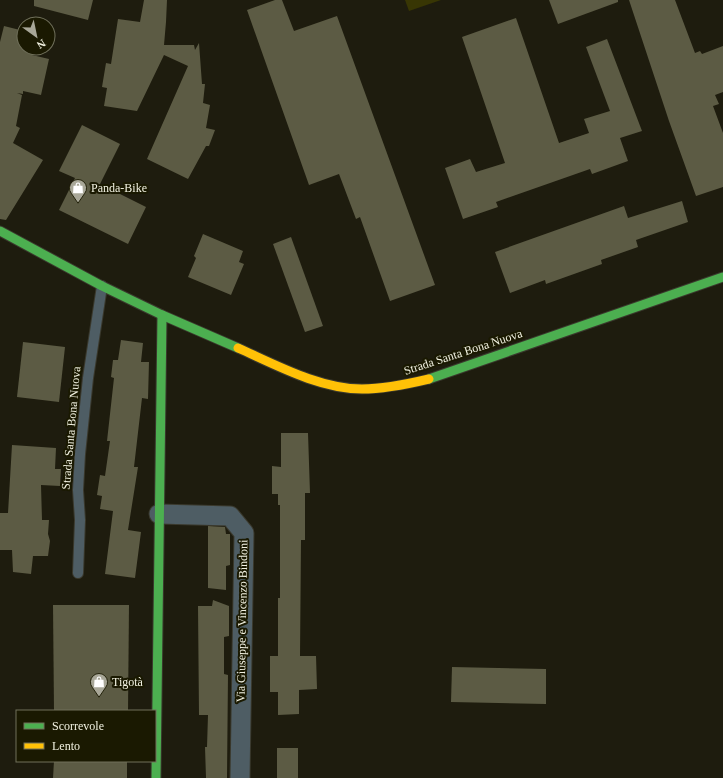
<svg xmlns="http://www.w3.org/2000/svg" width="723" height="778" font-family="'Times New Roman',serif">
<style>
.park{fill:#383604}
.building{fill:#5c5b44}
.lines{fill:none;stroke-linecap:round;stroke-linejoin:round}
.lane-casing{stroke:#3a392d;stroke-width:12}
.street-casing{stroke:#3a392d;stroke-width:21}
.fast-casing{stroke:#3a392d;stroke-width:11}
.slow-casing{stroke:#3a392d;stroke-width:11}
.lane{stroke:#4e5d64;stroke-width:10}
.street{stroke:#4e5d64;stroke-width:19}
.fast{stroke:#4caf50;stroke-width:9}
.slow{stroke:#ffc107;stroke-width:9}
.labels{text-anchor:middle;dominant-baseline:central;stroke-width:4;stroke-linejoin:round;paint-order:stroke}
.poi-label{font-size:12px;fill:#f2f2e2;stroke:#1a1901;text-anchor:start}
.street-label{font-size:12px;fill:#f2f2e2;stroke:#1a1901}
</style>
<rect width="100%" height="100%" fill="#1e1c0e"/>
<path class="park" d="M405,0H441L409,11Z"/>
<g class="building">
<path d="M34,0H93L88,20L34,6Z"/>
<path d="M144,0H167L166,22L164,45H194L195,50L199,43L202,84H205L203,103L210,105L206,128L215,130L209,146H206L188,179L147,159L188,66L164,55L137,111L104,106L107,88L102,87L106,63L111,64L118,19L140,22Z"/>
<path d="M275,0H282L294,31L337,16L435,285L390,301L360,217L356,219L339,174L309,185L247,10Z"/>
<path d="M549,0H618V2L558,24Z"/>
<path d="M629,0H675L695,53L700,51L702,54L723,46V92L715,95L719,104L713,106L723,133V187L696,196L669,121Z"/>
<path d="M516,18L559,143L589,133L584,119L610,111L586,47L607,39L642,131L620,138L628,161L592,174L590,169L496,202L498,207L463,219L445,168L470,159L476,172L505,163L462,37Z"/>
<path d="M4,26L24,31V48H34L32,55L49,59L41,95L23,91V94L17,93L22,95L16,126L20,128L13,143L43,160L6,220L0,219V42Z"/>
<path d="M82,125L120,144L100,184L146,207L128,244L59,210L75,178L59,171Z"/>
<path d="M682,201L688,222L636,240L638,247L601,260L602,264L546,284L545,280L510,293L495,252L624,206L628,218Z"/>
<path d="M203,234L243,251L239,262L244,264L231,295L188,277L196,258L194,256Z"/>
<path d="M291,237L323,326L305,332L273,244Z"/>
<path d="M121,340L143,343L141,362H149L148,399L142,398L134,467H138L128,530L141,532L135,578L105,574L113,511L100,509L102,496L97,495L100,475L105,476L110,441H107L114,378L111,377L113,360H118Z"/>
<path d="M23,342L65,347L59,402L17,397Z"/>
<path d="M281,433H308L310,493H305V540H301L300,656H316L317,689L299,690V714L278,715V692H270V656H278V598H280V505H278V494H272V466L281,467Z"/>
<path d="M12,445L56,448L55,469H61L60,486L41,485L42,520H49L48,534L50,541L48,556H33L31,574L13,572L12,550H0V513H8Z"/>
<path d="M208,526L225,527L226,534H230V565L226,566V590L208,588Z"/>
<path d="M213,600L229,606V636L224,637V674L228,675L227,778H206L205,747H207L208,715H199L198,606H212Z"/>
<path d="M53,605H129L128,711H54Z"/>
<path d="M452,667L546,669V704L451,702Z"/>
<rect x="277" y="748" width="21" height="30"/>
<path d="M54,761H127V778H53Z"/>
</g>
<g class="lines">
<defs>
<path id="lane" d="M78,573L80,520L78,490L80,454L88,378L102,286"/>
<path id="street" d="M159,514L230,516L244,533L240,778"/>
<g id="fast">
<path d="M0,231L102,286L162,315L238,348"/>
<path d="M429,379L723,277"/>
<path d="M156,778L162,315"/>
</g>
<path id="slow" d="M238,348C276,365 320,389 362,389C384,389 408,384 429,379"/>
</defs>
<use href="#lane" class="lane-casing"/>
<use href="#street" class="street-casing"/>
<use href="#fast" class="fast-casing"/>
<use href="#slow" class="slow-casing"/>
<use href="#lane" class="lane"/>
<use href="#street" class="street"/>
<use href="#fast" class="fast"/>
<use href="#slow" class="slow"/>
</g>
<defs>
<symbol id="shop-pin" viewBox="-11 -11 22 30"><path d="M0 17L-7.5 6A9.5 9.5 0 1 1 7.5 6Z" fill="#a8a798" stroke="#1a1901"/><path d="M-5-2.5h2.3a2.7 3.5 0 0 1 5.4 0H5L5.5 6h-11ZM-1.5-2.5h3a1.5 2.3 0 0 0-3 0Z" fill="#fff"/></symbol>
</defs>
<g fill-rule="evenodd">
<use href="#shop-pin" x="68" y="178" width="20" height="27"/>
<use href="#shop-pin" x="89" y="672" width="20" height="27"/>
</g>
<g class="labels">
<g class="poi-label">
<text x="91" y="188">Panda-Bike</text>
<text x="112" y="682">Tigotà</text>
</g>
<g class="street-label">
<text transform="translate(463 352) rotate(-18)">Strada Santa Bona Nuova</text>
<text transform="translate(71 428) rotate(-85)">Strada Santa Bona Nuova</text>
<text transform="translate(242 621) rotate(-89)">Via Giuseppe e Vincenzo Bindoni</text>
</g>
</g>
<rect x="16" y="710" width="140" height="52" fill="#1a1901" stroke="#70705b"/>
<rect x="24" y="723" width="20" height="6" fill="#4caf50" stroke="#70705b"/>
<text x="52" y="730" font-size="12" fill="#f2f2e2">Scorrevole</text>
<rect x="24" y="743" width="20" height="6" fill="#ffc107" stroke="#70705b"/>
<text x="52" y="750" font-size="12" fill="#f2f2e2">Lento</text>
<g transform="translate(36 36) rotate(147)"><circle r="19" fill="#1a1901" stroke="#70705b"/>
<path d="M0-3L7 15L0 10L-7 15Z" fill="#a8a798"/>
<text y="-6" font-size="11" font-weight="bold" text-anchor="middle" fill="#f2f2e2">N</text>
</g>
</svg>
